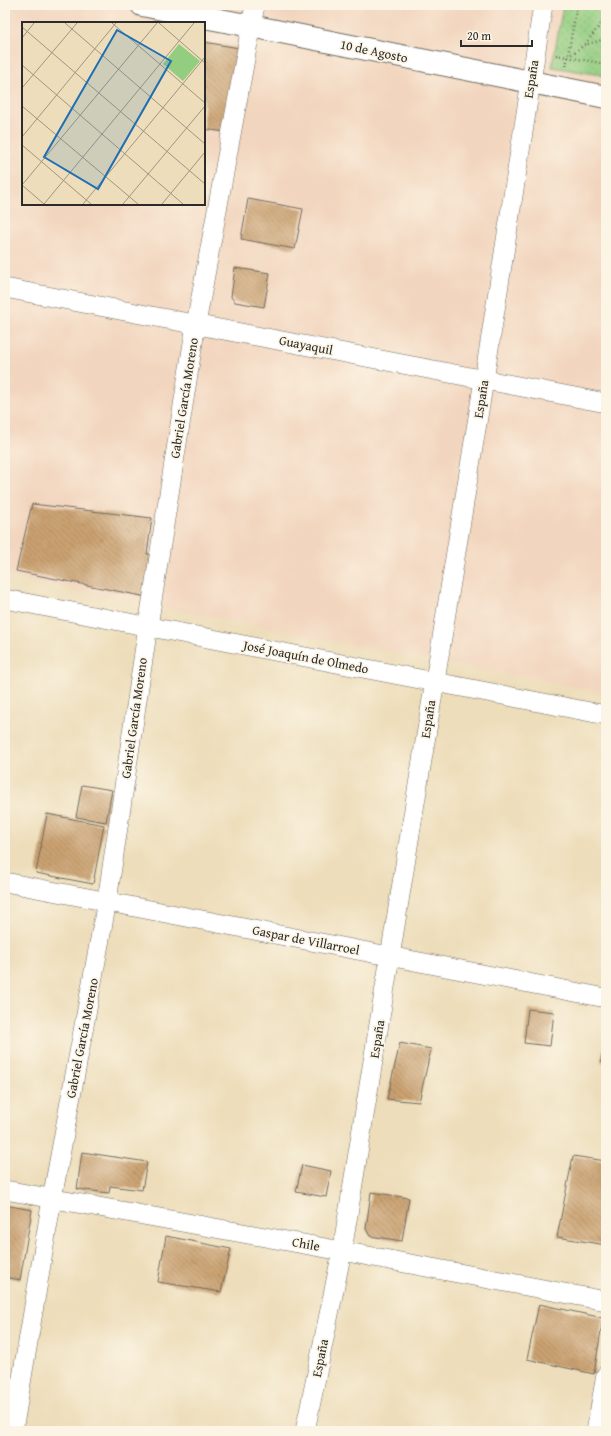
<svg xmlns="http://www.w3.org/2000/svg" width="611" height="1436" font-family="'Gentium Book Plus',serif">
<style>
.built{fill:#f2d5be;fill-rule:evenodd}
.park{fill:url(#park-dots);stroke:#5f7c56}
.building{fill:url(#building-back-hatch)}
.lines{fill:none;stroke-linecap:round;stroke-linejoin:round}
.minor-casing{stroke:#6f695d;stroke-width:20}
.secondary-casing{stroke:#6f695d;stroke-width:24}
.path{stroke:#6f695d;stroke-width:2.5;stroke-dasharray:1 3;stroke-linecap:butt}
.minor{stroke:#fff;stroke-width:19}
.secondary{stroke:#fff;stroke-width:22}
.labels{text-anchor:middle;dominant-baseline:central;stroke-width:3.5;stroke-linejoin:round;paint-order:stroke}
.street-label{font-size:13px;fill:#2b2b2b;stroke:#fcf5e5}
.inset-road{fill:none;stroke:#9f9681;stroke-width:1}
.view{fill:#1f6fb2;fill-opacity:0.15;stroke:#1f6fb2;stroke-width:2}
.inset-edge{fill:none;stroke:#2b2b2b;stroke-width:2}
</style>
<defs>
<pattern id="park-dots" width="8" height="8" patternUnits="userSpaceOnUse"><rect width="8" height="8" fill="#93cd80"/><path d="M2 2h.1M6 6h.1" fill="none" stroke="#7fb06f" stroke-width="1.8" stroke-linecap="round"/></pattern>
<pattern id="building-back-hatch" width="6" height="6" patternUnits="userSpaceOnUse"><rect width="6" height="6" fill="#caa171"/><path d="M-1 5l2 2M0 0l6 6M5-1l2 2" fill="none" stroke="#a4835d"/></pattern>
</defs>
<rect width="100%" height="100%" fill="#fcf5e5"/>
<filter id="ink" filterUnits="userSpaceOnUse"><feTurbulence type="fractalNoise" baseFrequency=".025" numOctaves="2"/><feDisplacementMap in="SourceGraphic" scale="8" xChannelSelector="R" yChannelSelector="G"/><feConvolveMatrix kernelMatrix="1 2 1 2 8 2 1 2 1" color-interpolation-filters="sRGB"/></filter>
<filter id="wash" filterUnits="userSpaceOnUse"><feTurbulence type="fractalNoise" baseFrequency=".012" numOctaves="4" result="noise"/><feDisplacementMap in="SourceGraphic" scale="16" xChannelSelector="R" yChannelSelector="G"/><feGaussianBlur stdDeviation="0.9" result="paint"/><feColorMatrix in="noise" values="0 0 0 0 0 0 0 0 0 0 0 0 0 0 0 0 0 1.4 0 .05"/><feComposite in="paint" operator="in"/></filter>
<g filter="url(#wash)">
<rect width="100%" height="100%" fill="#edddba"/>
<path class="built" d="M5,5H606V693L415,657L5,576ZM23,23H204V204H23Z"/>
<path class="park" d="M563,5H606V76L552,67Z"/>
<g id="blocks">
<g class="building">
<path d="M204,42L239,48L225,132L204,129Z"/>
<path d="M248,199L303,209L295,249L241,239Z"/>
<path d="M235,268L270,273L264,307L235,302L231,297Z"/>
<path d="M32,504L152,518L147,554L153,555L147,597L16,571Z"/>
<path d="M82,785L112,790L106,822L76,817Z"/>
<path d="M47,814L104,825L93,884L36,873Z"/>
<path d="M528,1009L554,1012L550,1046L524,1043Z"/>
<path d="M605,1037H606V1063L601,1062Z"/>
<path d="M400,1043L431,1049L419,1102L387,1099Z"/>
<path d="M82,1152L147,1162L142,1190L110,1186L109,1193L77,1189Z"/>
<path d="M573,1156L606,1161V1245L557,1237Z"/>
<path d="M302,1165L331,1171L326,1197L296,1192Z"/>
<path d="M371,1192L409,1198L402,1241L370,1236L366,1229Z"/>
<path d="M5,1205L32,1210L20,1280L5,1277Z"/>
<path d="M166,1236L231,1249L221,1292L158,1282Z"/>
<path d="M539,1304L603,1318L594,1374L527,1359Z"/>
</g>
</g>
</g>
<g filter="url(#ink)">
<use href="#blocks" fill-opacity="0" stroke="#6f695d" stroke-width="1"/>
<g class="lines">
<defs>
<g id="minor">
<path d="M5,288L606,403"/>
<path d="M5,599L606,715"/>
<path d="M5,882L606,998"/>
<path d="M5,1190L342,1251L606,1301"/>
<path d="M13,1431L52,1199L107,901L148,626L196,324L255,5"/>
<path d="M305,1431L342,1251L484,380L543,5"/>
<path d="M596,1431L606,1375"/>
</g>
<path id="secondary" d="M142,5L251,26L606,97"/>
</defs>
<use href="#minor" class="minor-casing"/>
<use href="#secondary" class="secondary-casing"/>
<g class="path">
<path d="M585,44L606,18"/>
<path d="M556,55L606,64"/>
<path d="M568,57L584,45L606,39"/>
<path d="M566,66L577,5"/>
</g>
<use href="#minor" class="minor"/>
<use href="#secondary" class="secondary"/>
</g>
</g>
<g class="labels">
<g class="street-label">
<text transform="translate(374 51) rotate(12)">10 de Agosto</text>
<text transform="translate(531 79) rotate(-81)">España</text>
<text transform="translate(306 345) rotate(11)">Guayaquil</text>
<text transform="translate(184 398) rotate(-81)">Gabriel García Moreno</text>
<text transform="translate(481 399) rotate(-81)">España</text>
<text transform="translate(306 657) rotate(11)">José Joaquín de Olmedo</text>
<text transform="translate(134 718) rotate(-82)">Gabriel García Moreno</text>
<text transform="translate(428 719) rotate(-81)">España</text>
<text transform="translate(306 940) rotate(11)">Gaspar de Villarroel</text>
<text transform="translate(82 1038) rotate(-79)">Gabriel García Moreno</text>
<text transform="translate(377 1039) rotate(-81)">España</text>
<text transform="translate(306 1244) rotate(10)">Chile</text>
<text transform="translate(320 1358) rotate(-79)">España</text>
</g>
</g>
<g transform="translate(22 22)">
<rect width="183" height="183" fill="#edddba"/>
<path d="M157,22L178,39L161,59L141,42Z" fill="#93cd80"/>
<path class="inset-road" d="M43,1L183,122M90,1L183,81M137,1L183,41M0,5L183,162M0,16L12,1M0,43L161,182M0,66L55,1M0,84L116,182M0,115L94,1M0,123L69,182M0,163L135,1M0,163L22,182M22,182L172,1M61,182L183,35M101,182L183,84M140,182L183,130"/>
<path class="view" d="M95,8L149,39L76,167L22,135Z"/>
<rect width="183" height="183" class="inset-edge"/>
</g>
<rect width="611" height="1436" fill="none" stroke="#fcf5e5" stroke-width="20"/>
<path d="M461 40v6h71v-6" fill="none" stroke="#2b2b2b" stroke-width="2"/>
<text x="467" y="40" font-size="12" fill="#2b2b2b" stroke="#fcf5e5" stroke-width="3" paint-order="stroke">20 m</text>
</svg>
